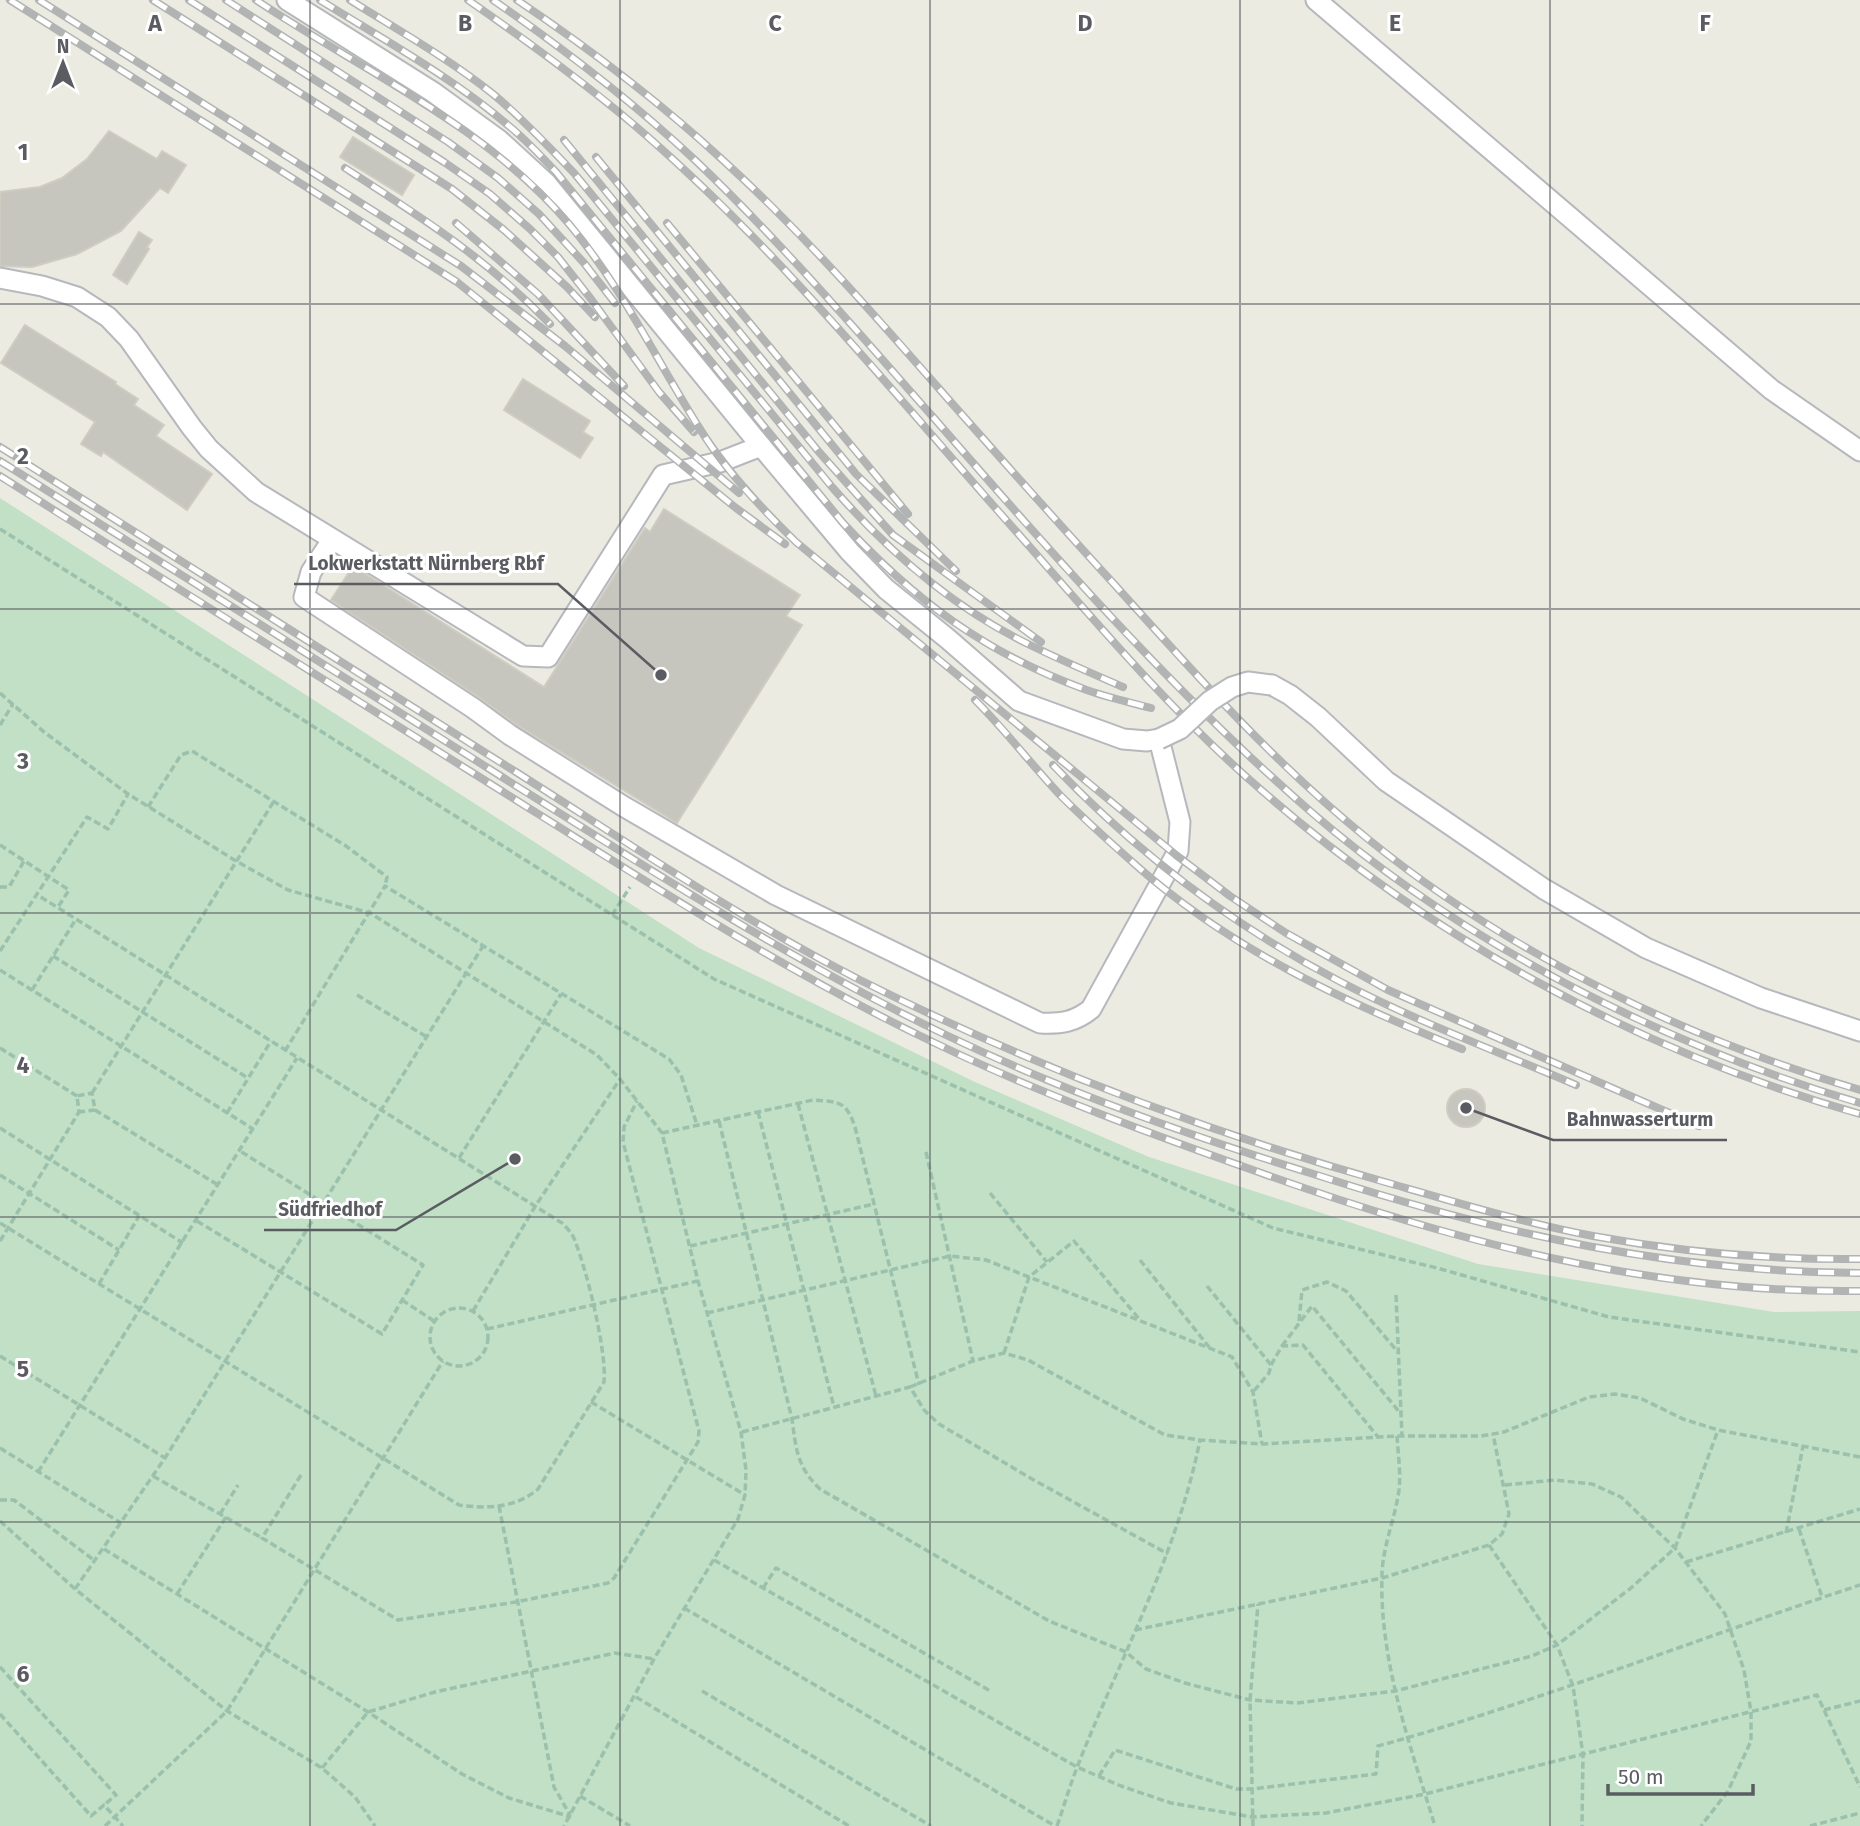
<svg xmlns="http://www.w3.org/2000/svg" width="1860" height="1826" font-family="'Fira Sans',sans-serif">
<style>
.green{fill:#c1e0c6}
.building{fill:#c6c5be;stroke:#cfcdc1;stroke-width:2}
.lines{fill:none;stroke-linecap:round;stroke-linejoin:round}
.minor-casing{stroke:#b7b8bd;stroke-width:23}
.path{stroke:#9bc0ac;stroke-width:3.5;stroke-dasharray:7 3.5;stroke-linecap:butt}
.minor{stroke:#fff;stroke-width:19}
.rail-casing{stroke:#b2b3b3;stroke-width:8}
.rail{stroke:#fff;stroke-width:5;stroke-dasharray:16;stroke-linecap:butt}
.minor-bridge-casing{stroke:#b7b8bd;stroke-width:23;stroke-linecap:butt}
.minor-bridge{stroke:#fff;stroke-width:19}
.grid{fill:none;stroke:#5a5c61;stroke-width:2;stroke-opacity:0.55}
.grid-label{font-size:23px;text-anchor:middle;font-weight:bold;fill:#5a5c61;stroke:#fff;stroke-width:6;stroke-linejoin:round;paint-order:stroke}
.leader{fill:none;stroke:#5a5c61;stroke-width:2.5}
.callout-dot{fill:#5a5c61;stroke:#fff;stroke-width:2.5}
.callout-label{font-size:19px;text-anchor:middle;font-weight:bold;fill:#5a5c61;stroke:#fff;stroke-width:6;stroke-linejoin:round;paint-order:stroke}
</style>
<rect width="100%" height="100%" fill="#ebebe2"/>
<path class="green" d="M0,498L699,948L975,1082L1149,1157L1478,1264L1774,1312L1860,1311V1826H0Z"/>
<g class="building">
<path d="M109,131L157,159L162,151L186,165L168,193L160,188L121,231L77,254L32,267L0,266V192L40,187L62,178L87,159Z"/>
<path d="M353,137L414,175L402,195L340,157Z"/>
<path d="M139,232L152,240L147,247L149,249L127,284L113,275Z"/>
<path d="M25,325L116,382L115,384L138,399L134,405L164,425L156,436L212,474L187,510L103,452L101,456L81,444L95,422L1,363Z"/>
<path d="M523,379L590,421L583,432L593,438L580,458L504,410Z"/>
<path d="M664,509L800,595L786,616L802,625L677,823L517,725L480,698L331,600L353,566L544,687L645,528L650,532Z"/>
<circle cx="1466" cy="1108" r="19"/>
</g>
<g class="lines">
<defs>
<g id="minor">
<path d="M287,0L433,92L499,140L546,183L761,446"/>
<path d="M1316,0L1772,390L1860,451"/>
<path d="M0,278L42,286L77,297L108,317L129,339L192,428L209,449L256,492L523,656L548,657L663,475L720,462L761,446L850,552L886,589L948,639L1019,701L1123,739L1147,741L1159,739L1180,822L1178,851L1091,1009C1075,1022 1061,1024 1040,1023L776,895L623,806L510,735L473,708L304,597L311,572L332,540"/>
<path d="M1272,685L1290,695L1318,717L1386,781L1544,889L1646,948L1761,998L1860,1031"/>
</g>
</defs>
<use href="#minor" class="minor-casing"/>
<g class="path">
<path d="M0,529L714,979L1273,1228L1437,1268L1609,1317L1860,1352"/>
<path d="M0,693L44,732L128,794L236,861L288,890L370,913L597,1055L620,1079L662,1133L698,1281L741,1432L746,1470L745,1495L738,1519L654,1659L564,1826"/>
<path d="M0,725L13,704"/>
<path d="M148,807L181,755L192,751L346,846L387,877L385,886"/>
<path d="M0,845L69,890L58,907"/>
<path d="M0,887H9L24,861"/>
<path d="M612,915L630,887"/>
<path d="M0,951L87,817L108,829L128,794"/>
<path d="M53,956L248,1078"/>
<path d="M0,970L253,1129"/>
<path d="M32,990L76,919"/>
<path d="M357,995L427,1037"/>
<path d="M0,1048L77,1096"/>
<path d="M285,1051L385,886L669,1059L681,1075L697,1125"/>
<path d="M92,1093L274,801"/>
<path d="M798,1104L876,1396"/>
<path d="M95,1110L218,1185"/>
<path d="M758,1112L834,1407"/>
<path d="M227,1113L271,1041"/>
<path d="M719,1121L792,1419C796,1449 797,1467 820,1489L1049,1621L1126,1652L1146,1669L1185,1683L1250,1700L1297,1703L1395,1691L1532,1656L1557,1645L1631,1588L1675,1548L1718,1430"/>
<path d="M0,1128L183,1243"/>
<path d="M662,1133L813,1100C840,1102 846,1101 855,1127L919,1385"/>
<path d="M926,1152L973,1361"/>
<path d="M459,1158L561,994"/>
<path d="M0,1175L119,1250"/>
<path d="M990,1193L1047,1262"/>
<path d="M197,1221L382,1334L423,1265L240,1151"/>
<path d="M0,1223L459,1505C487,1509 516,1508 538,1489L604,1382C607,1352 587,1271 575,1241C573,1234 567,1228 562,1223L36,894"/>
<path d="M0,1241L79,1112L77,1096L92,1093L95,1110L79,1112"/>
<path d="M690,1246L874,1204"/>
<path d="M1140,1260L1209,1347"/>
<path d="M99,1284L139,1216"/>
<path d="M1207,1286L1271,1365L1269,1373L1253,1392"/>
<path d="M1396,1295L1402,1437"/>
<path d="M402,1300L434,1321"/>
<circle cx="459" cy="1337" r="29"/>
<path d="M473,1311L536,1205L620,1079"/>
<path d="M707,1313L950,1256L986,1260L1232,1357L1253,1392L1262,1444"/>
<path d="M1299,1321L1302,1290L1327,1282L1346,1291L1398,1352"/>
<path d="M487,1329L698,1281"/>
<path d="M1282,1346L1312,1306L1401,1414"/>
<path d="M1004,1353L1029,1277L1074,1241L1140,1320"/>
<path d="M0,1356L165,1458"/>
<path d="M1271,1365L1282,1346L1303,1345L1378,1437"/>
<path d="M910,1387L973,1361L1004,1353L1028,1360L1165,1435L1200,1440L1262,1444L1397,1436H1481L1504,1432L1589,1397L1615,1394L1640,1398L1683,1419L1718,1430L1860,1457"/>
<path d="M591,1402L745,1495"/>
<path d="M742,1432L910,1387L924,1410L939,1424L1032,1479L1168,1554"/>
<path d="M1397,1436C1398,1454 1401,1472 1399,1490C1395,1519 1383,1545 1382,1574C1379,1660 1410,1745 1435,1826"/>
<path d="M0,1448L121,1523"/>
<path d="M38,1472L297,1058"/>
<path d="M301,1475L262,1538L398,1620L516,1602L608,1583L614,1578L698,1442L699,1431L623,1142L624,1127L637,1101"/>
<path d="M153,1476L262,1538"/>
<path d="M1505,1485L1555,1480L1592,1484L1621,1497L1675,1548L1725,1614L1744,1670L1751,1712V1741L1728,1791L1701,1826"/>
<path d="M0,1500H14L95,1561"/>
<path d="M499,1506L554,1787L570,1815"/>
<path d="M220,1514L238,1485"/>
<path d="M0,1521L75,1589L227,1711L322,1768L355,1797L375,1826"/>
<path d="M1799,1529L1822,1597"/>
<path d="M1786,1533L1803,1446"/>
<path d="M1489,1545L1557,1645L1573,1686L1583,1755L1582,1826"/>
<path d="M104,1549L368,1712L462,1774L509,1798L571,1817"/>
<path d="M714,1560L1077,1767L1121,1786L1171,1803L1252,1817L1326,1813L1425,1794L1817,1695L1860,1787"/>
<path d="M1686,1562L1860,1509"/>
<path d="M763,1588L776,1568L992,1692"/>
<path d="M75,1589L165,1458L483,946"/>
<path d="M177,1594L226,1517"/>
<path d="M684,1608L1055,1826"/>
<path d="M1135,1630L1382,1578L1489,1545L1502,1534L1509,1514L1493,1434"/>
<path d="M0,1667L116,1795L104,1805"/>
<path d="M702,1691L931,1826"/>
<path d="M636,1697L849,1826"/>
<path d="M1824,1710L1860,1701"/>
<path d="M0,1714L91,1816L104,1805L123,1826"/>
<path d="M322,1768L368,1712L435,1692L615,1653L654,1659"/>
<path d="M1099,1776L1115,1750L1236,1789H1252L1376,1774L1378,1746C1541,1701 1699,1638 1860,1585"/>
<path d="M580,1796L630,1826"/>
<path d="M105,1826L227,1711L443,1361"/>
<path d="M1057,1826C1064,1806 1070,1785 1078,1765C1120,1658 1177,1555 1200,1440"/>
<path d="M1253,1826L1250,1700L1258,1604"/>
<path d="M1810,1826L1860,1813"/>
</g>
<use href="#minor" class="minor"/>
<defs>
<g id="rail">
<path d="M10,0L457,282L736,508L785,544"/>
<path d="M39,0L461,266L565,346L739,493"/>
<path d="M153,0L452,189L504,230L567,287L595,317"/>
<path d="M189,0L444,162L490,194L530,229L558,257L591,299L659,392L694,432"/>
<path d="M226,0L448,142L498,178L539,214L584,263L615,303"/>
<path d="M256,0C363,71 485,125 569,224C622,287 657,361 700,429C726,471 761,508 796,542L1176,855L1230,896L1286,933L1388,990L1699,1126"/>
<path d="M320,0C384,40 452,77 509,126C526,140 541,156 556,172L843,523C913,599 985,653 1084,689C1105,697 1129,702 1151,708"/>
<path d="M350,0C398,30 449,59 493,94C522,118 548,146 574,173L832,487C887,550 951,606 1026,643C1058,659 1091,673 1123,687"/>
<path d="M468,0C530,43 591,87 648,137C783,255 896,396 1014,529C1090,615 1165,705 1251,781C1424,935 1637,1051 1860,1114"/>
<path d="M493,0C564,49 633,102 696,161C780,241 856,330 933,417C1052,554 1173,692 1310,811C1465,945 1664,1045 1860,1103"/>
<path d="M517,0C590,49 661,103 726,163C806,236 877,318 949,400C1003,461 1058,523 1114,584C1194,673 1274,763 1368,839C1509,954 1687,1039 1860,1090"/>
<path d="M564,140L819,452L893,535L1041,642"/>
<path d="M596,157L856,474L956,571"/>
<path d="M345,168C421,217 486,258 550,324"/>
<path d="M456,223L538,294L624,386"/>
<path d="M667,223L908,514"/>
<path d="M0,447C172,555 344,664 516,772C630,844 742,920 862,981C1032,1066 1209,1133 1392,1184C1458,1203 1525,1223 1593,1236C1681,1252 1770,1260 1860,1259"/>
<path d="M0,461C166,565 333,670 499,775C645,867 790,960 946,1035C1067,1093 1194,1137 1323,1177C1500,1234 1673,1272 1860,1273"/>
<path d="M0,476C157,576 316,674 473,773C625,868 775,967 937,1044C1043,1095 1154,1135 1264,1174C1455,1242 1656,1294 1860,1291"/>
<path d="M975,700C1005,730 1031,764 1060,795C1085,820 1112,844 1138,867C1232,950 1347,1003 1462,1049"/>
<path d="M1053,765C1136,852 1232,925 1339,981C1415,1021 1497,1051 1576,1085"/>
</g>
</defs>
<use href="#rail" class="rail-casing"/>
<use href="#rail" class="rail"/>
<defs>
<path id="minor-bridge" d="M1159,739L1180,729L1210,701L1232,687L1248,682L1272,685"/>
</defs>
<use href="#minor-bridge" class="minor-bridge-casing"/>
<use href="#minor-bridge" class="minor-bridge"/>
</g>
<path class="grid" d="M310,0V1826M620,0V1826M930,0V1826M1240,0V1826M1550,0V1826M0,304H1860M0,609H1860M0,913H1860M0,1217H1860M0,1522H1860"/>
<g class="grid-label">
<text x="155" y="31">A</text>
<text x="465" y="31">B</text>
<text x="775" y="31">C</text>
<text x="1085" y="31">D</text>
<text x="1395" y="31">E</text>
<text x="1705" y="31">F</text>
<text x="23" y="160">1</text>
<text x="23" y="464">2</text>
<text x="23" y="769">3</text>
<text x="23" y="1073">4</text>
<text x="23" y="1377">5</text>
<text x="23" y="1682">6</text>
</g>
<path class="leader" d="M661 675L558 584H294M1466 1108L1553 1140H1727M515 1159L396 1230H264"/>
<g class="callout-dot">
<circle cx="661" cy="675" r="7"/>
<circle cx="1466" cy="1108" r="7"/>
<circle cx="515" cy="1159" r="7"/>
</g>
<g class="callout-label">
<text x="426" y="570">Lokwerkstatt Nürnberg Rbf</text>
<text x="1640" y="1126">Bahnwasserturm</text>
<text x="330" y="1216">Südfriedhof</text>
</g>
<g transform="translate(63 63)" stroke="#ffffff" stroke-width="5" paint-order="stroke">
<path d="M0-5L12 26L0 18L-12 26Z" fill="#5a5c61"/>
<text y="-10" font-size="19" font-weight="bold" text-anchor="middle" fill="#5a5c61">N</text>
</g>
<path d="M1608 1784v10h145v-10" fill="none" stroke="#5a5c61" stroke-width="3.5"/>
<text x="1618" y="1784" font-size="21" fill="#5a5c61" stroke="#ffffff" stroke-width="5" paint-order="stroke">50 m</text>
</svg>
